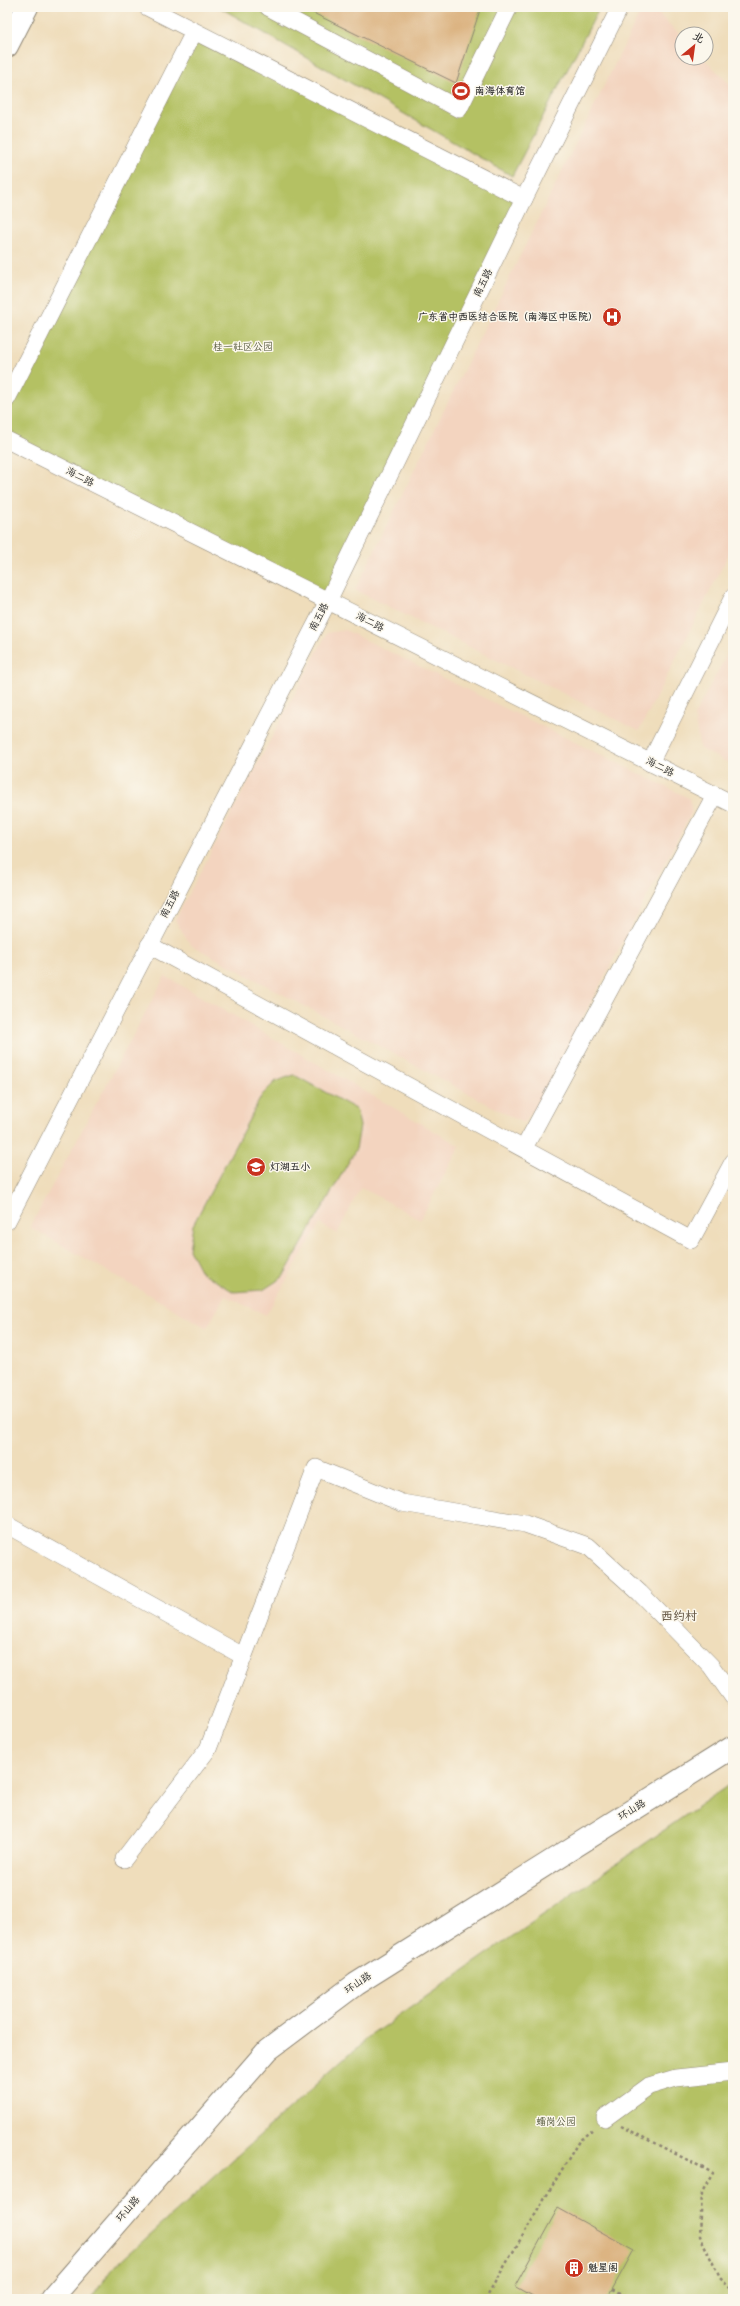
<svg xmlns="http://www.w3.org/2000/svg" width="740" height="2306" font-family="Kalam,'LXGW WenKai TC',sans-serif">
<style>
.built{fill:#f3d4bf}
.green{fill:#b4c163;stroke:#707647}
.building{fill:#dcb482}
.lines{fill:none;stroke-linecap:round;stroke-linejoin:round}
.minor-casing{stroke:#8d8473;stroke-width:18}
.major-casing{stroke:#8d8473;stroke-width:24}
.highway-casing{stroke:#8d8473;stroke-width:24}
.path{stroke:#8d8473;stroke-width:2.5;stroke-dasharray:3 3;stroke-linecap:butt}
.minor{stroke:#fff;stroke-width:17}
.major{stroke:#fff;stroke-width:22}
.highway{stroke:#fff;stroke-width:22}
.labels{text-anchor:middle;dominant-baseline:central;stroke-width:3;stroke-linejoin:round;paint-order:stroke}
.poi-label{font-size:10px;font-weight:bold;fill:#2b2b2b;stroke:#fbf7ec;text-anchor:start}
.street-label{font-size:10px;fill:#2b2b2b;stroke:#fbf7ec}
.park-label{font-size:10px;fill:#54583c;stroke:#fbf7ec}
.quarter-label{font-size:12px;font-weight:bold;fill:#695b49;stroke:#fbf7ec}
</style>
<rect width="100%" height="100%" fill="#fbf7ec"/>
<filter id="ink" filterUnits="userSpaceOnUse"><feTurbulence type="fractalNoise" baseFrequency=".025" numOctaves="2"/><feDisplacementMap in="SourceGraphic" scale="8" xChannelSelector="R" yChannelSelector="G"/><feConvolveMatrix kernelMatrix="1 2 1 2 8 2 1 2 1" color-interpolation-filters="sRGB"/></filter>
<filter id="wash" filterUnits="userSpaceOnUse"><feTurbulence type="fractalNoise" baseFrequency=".012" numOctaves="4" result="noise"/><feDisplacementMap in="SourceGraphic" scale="16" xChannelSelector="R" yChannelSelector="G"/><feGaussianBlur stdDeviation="0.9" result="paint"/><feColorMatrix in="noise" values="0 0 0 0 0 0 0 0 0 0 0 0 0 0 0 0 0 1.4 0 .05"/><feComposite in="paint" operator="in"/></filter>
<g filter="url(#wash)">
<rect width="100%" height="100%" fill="#efddbb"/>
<g class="built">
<path d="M643,7H652L682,37V58H703L733,87V546L639,731L355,590Z"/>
<path d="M345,630L689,798L692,812L533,1111L523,1123L191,945L175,920L327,633Z"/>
<path d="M728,652L733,655V765L700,749L694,716Z"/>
<path d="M165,976L460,1146L420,1220L361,1187L337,1234L320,1224L266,1315L225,1296L207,1328L30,1227Z"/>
</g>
<g class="green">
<path d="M219,7H600L512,176Z"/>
<path d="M194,32L524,199L328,601L7,440V399Z"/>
<path d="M294,1075L356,1109L360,1126L356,1149L283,1277L263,1290L234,1292L201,1272L189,1249L193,1225L262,1095L276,1081Z"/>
<path d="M733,1782V2299H91L111,2270L367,2038Z"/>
</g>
<g id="blocks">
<g class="building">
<path d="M301,7H481L456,83Z"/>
<path d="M558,2208L634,2250L607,2299H538L515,2286Z"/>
</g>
</g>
</g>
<g filter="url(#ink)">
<use href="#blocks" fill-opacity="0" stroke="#8d8473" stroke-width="1"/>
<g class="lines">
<defs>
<g id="minor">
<path d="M147,7L524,199"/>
<path d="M268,7L459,109L509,7"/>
<path d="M7,399L194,32"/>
<path d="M7,440L733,804"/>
<path d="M650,763L733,597"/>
<path d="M149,945L691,1240L733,1162"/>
<path d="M524,1148L715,795"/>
<path d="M7,1221L328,601L524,199L620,7"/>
<path d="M7,1525L243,1656"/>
<path d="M124,1859L208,1749L316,1468L402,1503L525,1524L588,1546L640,1593L711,1666L733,1697"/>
<path d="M605,2118L649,2086L676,2078L733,2072"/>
</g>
<path id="major" d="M51,2299L268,2050L356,1984L733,1747"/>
<path id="highway" d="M7,46L27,7"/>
</defs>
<use href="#minor" class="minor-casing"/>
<use href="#major" class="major-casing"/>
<use href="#highway" class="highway-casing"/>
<g class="path">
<path d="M621,2126L713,2173L702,2192L700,2236L720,2278L733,2291"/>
<path d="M612,2290L629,2299"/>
<path d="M485,2299L579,2141L594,2128"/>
</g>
<use href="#minor" class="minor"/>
<use href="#major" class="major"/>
<use href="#highway" class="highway"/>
</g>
</g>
<defs>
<symbol id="stadium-disc" viewBox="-11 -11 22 22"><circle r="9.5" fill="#c8321e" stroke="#fbf7ec"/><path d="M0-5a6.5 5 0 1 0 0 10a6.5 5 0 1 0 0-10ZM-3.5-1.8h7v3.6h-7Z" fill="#fff"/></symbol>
<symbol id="hospital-disc" viewBox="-11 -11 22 22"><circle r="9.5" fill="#c8321e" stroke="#fbf7ec"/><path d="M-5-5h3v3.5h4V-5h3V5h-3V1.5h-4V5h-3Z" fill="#fff"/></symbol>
<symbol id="school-disc" viewBox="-11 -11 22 22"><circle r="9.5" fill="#c8321e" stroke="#fbf7ec"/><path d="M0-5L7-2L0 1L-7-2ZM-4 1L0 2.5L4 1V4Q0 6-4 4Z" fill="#fff"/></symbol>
<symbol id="building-disc" viewBox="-11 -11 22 22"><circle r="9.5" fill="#c8321e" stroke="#fbf7ec"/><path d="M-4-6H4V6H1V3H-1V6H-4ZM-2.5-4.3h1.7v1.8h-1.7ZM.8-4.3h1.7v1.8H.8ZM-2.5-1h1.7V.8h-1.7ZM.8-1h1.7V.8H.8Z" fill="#fff"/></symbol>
</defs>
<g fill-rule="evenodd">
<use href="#stadium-disc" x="450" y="80" width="22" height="22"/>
<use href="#hospital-disc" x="601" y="306" width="22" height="22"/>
<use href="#school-disc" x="245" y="1156" width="22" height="22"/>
<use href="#building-disc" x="563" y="2257" width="22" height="22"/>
</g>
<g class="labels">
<g class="poi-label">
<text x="475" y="91">南海体育馆</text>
<text x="598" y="317" text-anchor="end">广东省中西医结合医院（南海区中医院）</text>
<text x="270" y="1167">灯湖五小</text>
<text x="588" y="2268">魁星阁</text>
</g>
<g class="street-label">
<text transform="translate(483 283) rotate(-64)">南五路</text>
<text transform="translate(80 477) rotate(27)">海二路</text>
<text transform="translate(319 617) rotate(-63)">南五路</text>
<text transform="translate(370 622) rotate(27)">海二路</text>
<text transform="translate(660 767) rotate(27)">海二路</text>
<text transform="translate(170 904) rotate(-63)">南五路</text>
<text transform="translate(632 1810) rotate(-32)">环山路</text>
<text transform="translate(358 1983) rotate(-34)">环山路</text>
<text transform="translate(128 2209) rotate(-49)">环山路</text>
</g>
<g class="park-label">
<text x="243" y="347">桂一社区公园</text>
<text x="556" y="2122">𧒽岗公园</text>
</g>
<g class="quarter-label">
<text x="679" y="1616">西约村</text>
</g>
</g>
<rect width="740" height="2306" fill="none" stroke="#fbf7ec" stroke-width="24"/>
<g transform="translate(694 46) rotate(29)"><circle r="19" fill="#fbf7ec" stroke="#a8a59f"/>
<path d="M0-3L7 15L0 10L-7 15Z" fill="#c8321e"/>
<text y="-6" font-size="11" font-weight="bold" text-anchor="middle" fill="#2b2b2b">北</text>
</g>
</svg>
